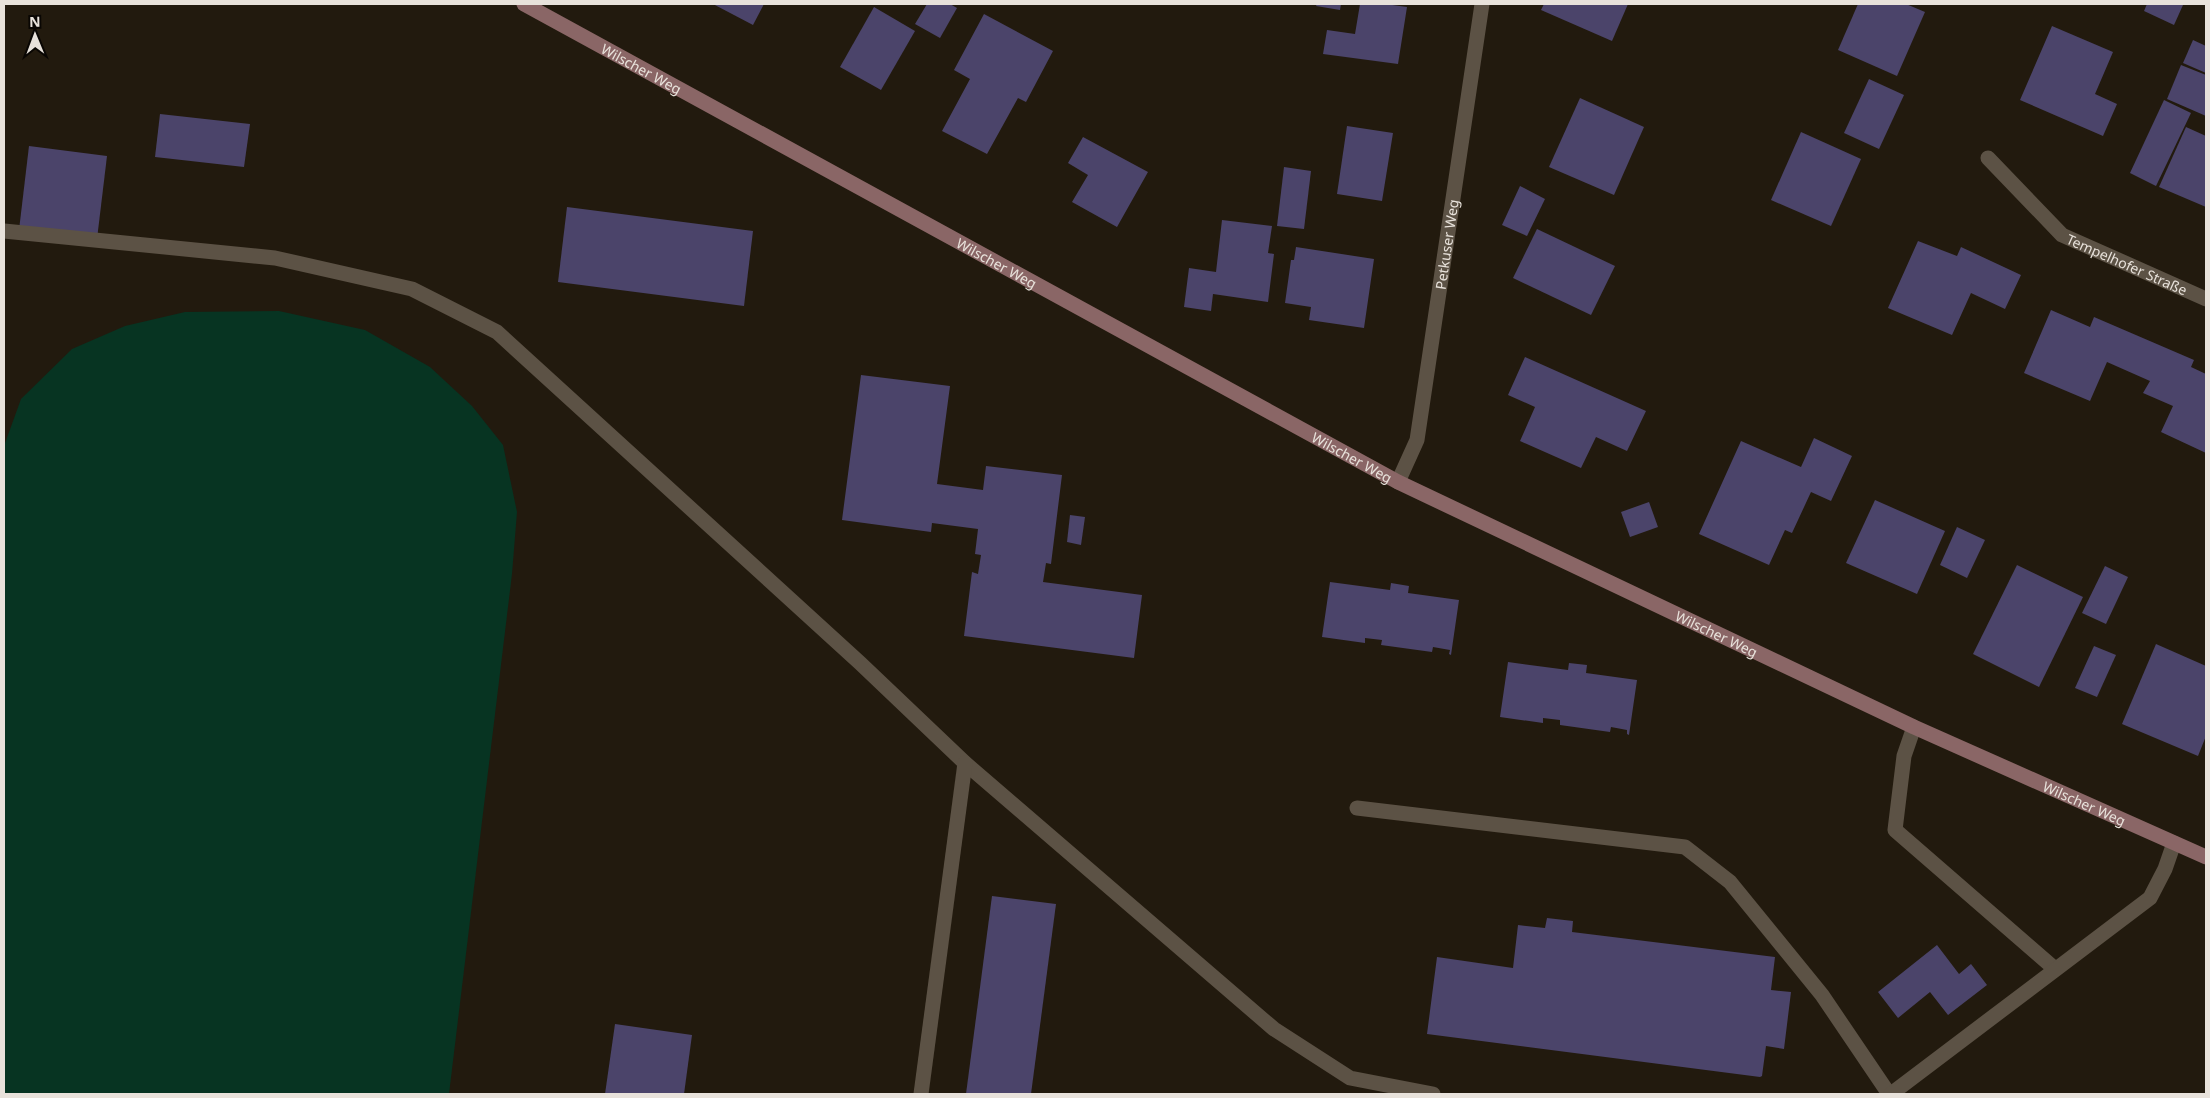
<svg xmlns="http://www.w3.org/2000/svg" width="2210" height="1098" font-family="'Noto Sans',sans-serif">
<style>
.green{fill:#073422}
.building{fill:#4b446a}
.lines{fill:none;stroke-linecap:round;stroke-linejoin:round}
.lane{stroke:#5c5245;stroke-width:15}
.street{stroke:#5c5245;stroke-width:15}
.secondary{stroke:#8a6666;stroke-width:15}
.labels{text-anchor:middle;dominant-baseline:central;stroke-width:4.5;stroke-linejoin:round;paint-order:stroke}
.street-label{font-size:14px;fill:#e8e2db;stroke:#090603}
</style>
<rect width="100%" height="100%" fill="#221a0e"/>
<path class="green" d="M279,311L365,330L430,367L472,406L503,445L517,512L512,574L449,1094H4V446L21,399L72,349L125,326L185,312Z"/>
<g class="building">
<path d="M713,4H764L753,25Z"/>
<path d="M927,4H950L957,8L940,38L915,24Z"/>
<path d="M1317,4H1341L1340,10L1316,6Z"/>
<path d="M1360,4H1385L1407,7L1398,64L1323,54L1327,30L1355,34Z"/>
<path d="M1544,4H1628L1612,41L1541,10Z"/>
<path d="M1858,4H1906L1925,12L1897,76L1838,50Z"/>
<path d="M2147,4H2180L2183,5L2174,25L2144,11Z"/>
<path d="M874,7L915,31L881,90L840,67Z"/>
<path d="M984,14L1053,51L1026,102L1018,98L987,154L942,131L970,79L954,70Z"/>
<path d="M2052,26L2113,52L2095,94L2117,104L2103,136L2020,100Z"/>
<path d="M2193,40L2206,46V73L2183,63Z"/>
<path d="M2181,65L2206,75V116L2167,99Z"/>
<path d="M1869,79L1904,95L1879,149L1844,133Z"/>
<path d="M1580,98L1644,127L1614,195L1549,167Z"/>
<path d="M2164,100L2191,113L2156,186L2130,173Z"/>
<path d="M160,114L250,124L244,167L155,157Z"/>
<path d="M1347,126L1393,133L1382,201L1337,194Z"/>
<path d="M2186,127L2206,136V207L2159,187Z"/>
<path d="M1801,132L1861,159L1831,226L1771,200Z"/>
<path d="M1083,137L1148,172L1117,227L1072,202L1088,175L1068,163Z"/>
<path d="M29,146L107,156L97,239L19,230Z"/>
<path d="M1284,167L1311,171L1304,229L1277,226Z"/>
<path d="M1520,186L1545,199L1527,236L1502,225Z"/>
<path d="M567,207L753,231L744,306L558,282Z"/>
<path d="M1222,220L1272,226L1268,253L1274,254L1268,302L1213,294L1211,311L1184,307L1189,268L1216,272Z"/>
<path d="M1537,229L1615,266L1591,315L1513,278Z"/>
<path d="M1918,241L1957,256L1961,247L2021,275L2005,309L1971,293L1952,335L1888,308Z"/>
<path d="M1296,247L1374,259L1364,328L1309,320L1311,307L1285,303L1291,260H1294Z"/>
<path d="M2051,310L2090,327L2094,317L2194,360L2191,367L2206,374V453L2161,432L2173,406L2143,393L2150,381L2107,362L2090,401L2024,373Z"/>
<path d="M1525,357L1646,411L1627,451L1596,437L1581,468L1520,441L1535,407L1508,395Z"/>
<path d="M861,375L950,386L937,484L983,490L986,466L1062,475L1051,564L1046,563L1043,582L1142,595L1134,658L964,636L972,572L978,574L981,555L975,554L978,529L932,523L931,532L842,520Z"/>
<path d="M1814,438L1852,456L1831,501L1811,492L1792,533L1785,530L1769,565L1699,534L1741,441L1801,467Z"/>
<path d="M1875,500L1945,531L1917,594L1846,563Z"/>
<path d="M1649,502L1658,527L1630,537L1621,512Z"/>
<path d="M1070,515L1085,517L1081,545L1067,542Z"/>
<path d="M1957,527L1985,540L1967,578L1940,565Z"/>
<path d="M2017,565L2083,597L2039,687L1973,654Z"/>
<path d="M2105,566L2128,577L2106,624L2082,613Z"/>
<path d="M1330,582L1390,590L1391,583L1409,586L1408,593L1459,600L1451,655L1449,654L1450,650L1433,647L1432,652L1381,645L1382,640L1365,638V643L1322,637Z"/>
<path d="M2156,644L2206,666V736L2198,756L2122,724Z"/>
<path d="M2094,646L2116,655L2097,697L2075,688Z"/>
<path d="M1508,662L1568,670L1569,663L1587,665L1586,673L1637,680L1629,735L1627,734V730L1611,727L1610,732L1560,725V720L1543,718V723L1500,717Z"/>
<path d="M992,896L1056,904L1031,1094H966Z"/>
<path d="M1547,918L1573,921L1572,932L1775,957L1771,990L1791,992L1784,1049L1766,1046L1762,1076L1760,1077L1427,1034L1437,957L1513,968L1518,925L1545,928Z"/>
<path d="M1937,945L1959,974L1971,964L1987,985L1948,1015L1930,992L1898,1018L1878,992Z"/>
<path d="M615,1024L692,1035L684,1094H605Z"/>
</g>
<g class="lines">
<g class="lane">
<path d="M4,231L275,258L412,289L497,332L860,663L965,763L1274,1029L1350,1078L1433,1094"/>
<path d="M1914,727L1904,756L1895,830L2055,969"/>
<path d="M1357,808L1685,847L1730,882L1822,995L1889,1094"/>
<path d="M921,1094L965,763"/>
<path d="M1891,1094L2150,898L2165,869L2174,843"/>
</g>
<g class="street">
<path id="s1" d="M1988,158L2062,235L2206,299"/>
<path id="s2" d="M1398,482L1417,440L1482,4"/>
</g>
<path class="secondary" id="s3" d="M524,4L1398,482L1914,727L2206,857"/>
</g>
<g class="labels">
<g class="street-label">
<text stroke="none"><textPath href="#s3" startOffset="134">Wilscher Weg</textPath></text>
<text stroke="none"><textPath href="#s2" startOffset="244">Petkuser Weg</textPath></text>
<text stroke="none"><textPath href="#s3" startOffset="539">Wilscher Weg</textPath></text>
<text stroke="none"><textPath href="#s1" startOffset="178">Tempelhofer Straße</textPath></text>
<text stroke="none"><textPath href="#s3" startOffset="944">Wilscher Weg</textPath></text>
<text stroke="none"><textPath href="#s3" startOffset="1349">Wilscher Weg</textPath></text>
<text stroke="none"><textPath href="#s3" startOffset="1754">Wilscher Weg</textPath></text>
</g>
</g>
<rect width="2210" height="1098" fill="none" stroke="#e8e2db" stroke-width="10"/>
<g transform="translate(35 35) rotate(359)" stroke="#090603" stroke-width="4" paint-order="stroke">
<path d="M0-4L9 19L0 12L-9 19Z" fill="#e8e2db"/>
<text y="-8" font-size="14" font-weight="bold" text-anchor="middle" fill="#e8e2db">N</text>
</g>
</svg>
